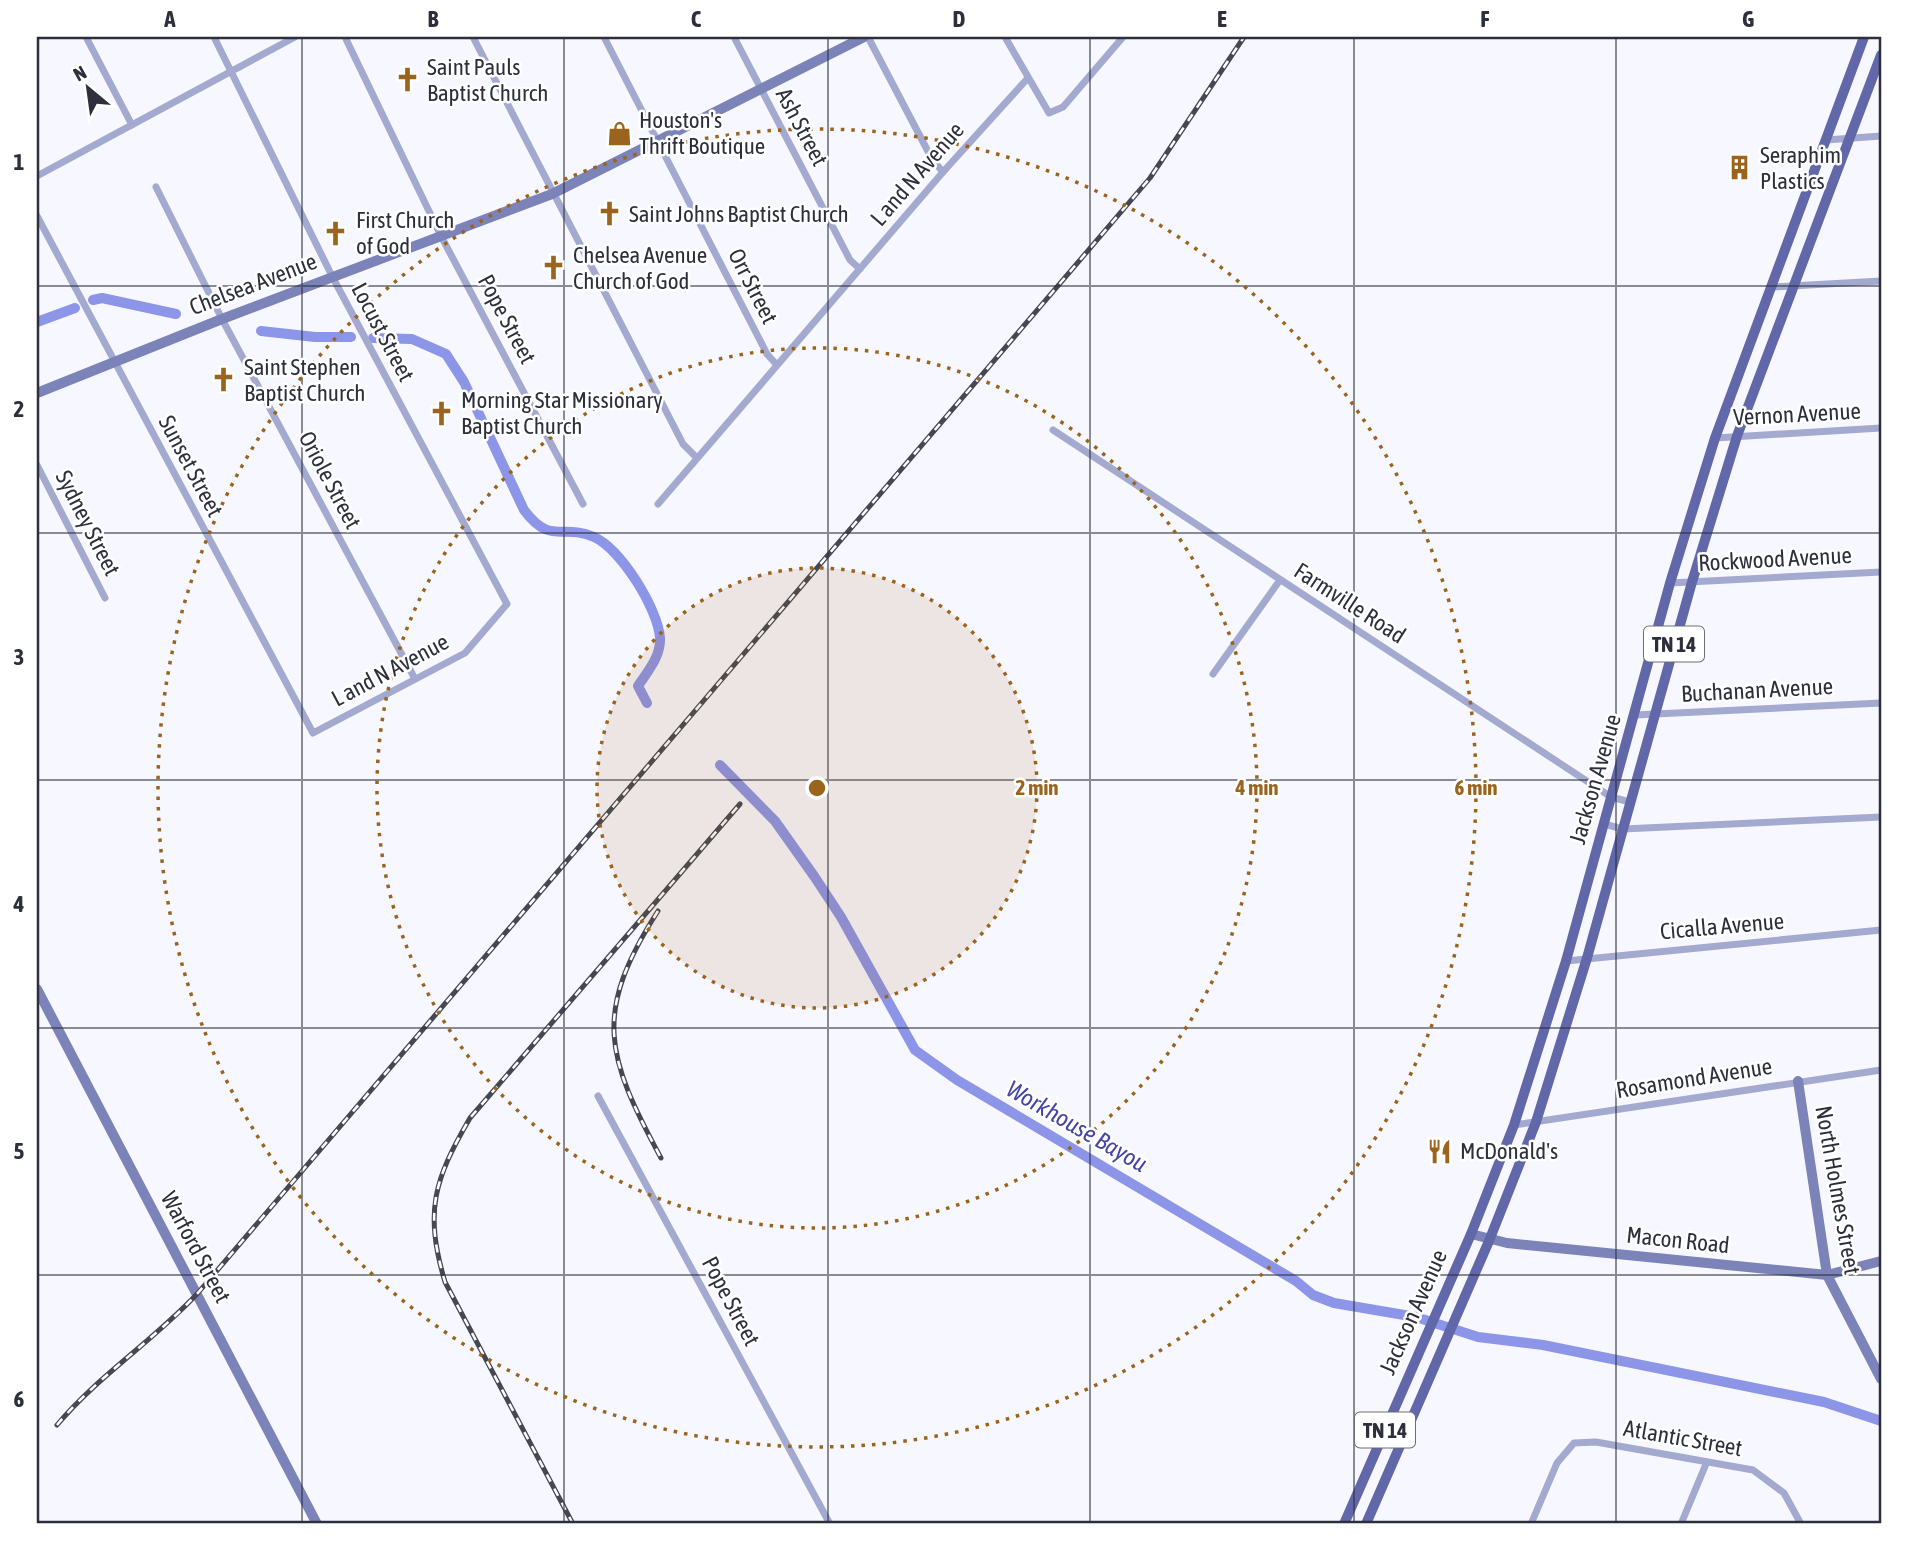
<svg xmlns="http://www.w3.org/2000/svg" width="1918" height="1561" font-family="'Asap Condensed',sans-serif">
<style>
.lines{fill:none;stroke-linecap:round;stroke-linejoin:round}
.canal{stroke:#8c95e7;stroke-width:10}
.street{stroke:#a4aacf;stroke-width:7}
.secondary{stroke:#7c83b9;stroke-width:10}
.primary{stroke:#6167a8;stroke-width:10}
.rail-casing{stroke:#454753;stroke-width:5}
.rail{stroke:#fff;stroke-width:2.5;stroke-dasharray:8;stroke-linecap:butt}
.grid{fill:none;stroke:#2d2f3c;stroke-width:2;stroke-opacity:0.55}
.ring{fill:none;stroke:#9a641d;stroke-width:3.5;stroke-dasharray:3.5 7}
.labels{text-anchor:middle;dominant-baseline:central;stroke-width:5;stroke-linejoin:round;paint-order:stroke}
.shield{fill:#fff;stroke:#6c6d76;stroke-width:2}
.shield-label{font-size:21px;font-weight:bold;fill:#2d2f3c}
.poi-label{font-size:23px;fill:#2d2f3c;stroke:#fff;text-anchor:start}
.street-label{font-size:23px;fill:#2d2f3c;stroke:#fff}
.water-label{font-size:24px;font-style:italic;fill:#4545a5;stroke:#fff}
.centre{fill:#9a641d;stroke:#fff;stroke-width:3.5}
.ring-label{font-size:21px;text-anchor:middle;font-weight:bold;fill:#9a641d;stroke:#fff;stroke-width:5;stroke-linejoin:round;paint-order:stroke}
.neatline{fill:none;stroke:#2d2f3c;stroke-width:2.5}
.grid-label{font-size:23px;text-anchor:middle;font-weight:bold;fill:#2d2f3c}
</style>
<rect width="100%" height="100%" fill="#f7f8ff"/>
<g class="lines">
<g class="canal">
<path d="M93,300L102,298L176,314"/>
<path d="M37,322L75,308"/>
<path d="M261,331L315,337H351"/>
<path d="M373,338L412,339L446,354L464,382L524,510C551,546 562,523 594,537C621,549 658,609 660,638C661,656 648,671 638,686L647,703"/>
<path d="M720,765L775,821L814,876L841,917L915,1050L957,1080L1296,1281L1313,1295L1334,1303L1416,1317L1478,1337L1543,1345L1824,1402L1881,1421"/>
</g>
<g class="street">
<path d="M86,37L132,125"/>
<path d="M345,37L441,236L583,504"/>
<path d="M473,37L683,444L696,457"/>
<path d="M604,37L767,354L776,364"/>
<path d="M734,37L850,260L860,269"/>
<path d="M868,37L932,159L943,172"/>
<path d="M1005,37L1049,113L1063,107L1123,37"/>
<path d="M1826,140L1881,136"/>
<path d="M37,176L295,37"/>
<path d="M156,187L222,319L415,679"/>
<path d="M37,216L313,733L465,653L507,604L332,276L214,37"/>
<path d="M1773,287L1881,281"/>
<path d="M1053,430L1611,797L1630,802"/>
<path d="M1715,438L1881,428"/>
<path d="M37,465L105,598"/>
<path d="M658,504L943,172L1027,79"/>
<path d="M1670,583L1881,572"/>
<path d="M1213,674L1280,580"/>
<path d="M1635,715L1881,703"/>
<path d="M1604,824L1623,829L1881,817"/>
<path d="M1566,961L1881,930"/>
<path d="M598,1096L830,1524"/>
<path d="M1514,1125L1881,1070"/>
<path d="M1531,1524L1557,1463L1574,1443L1596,1442L1753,1470L1784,1493L1801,1524"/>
<path d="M1681,1524L1706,1464"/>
</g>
<g class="secondary">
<path d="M37,393L222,319L552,194L864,37"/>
<path d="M37,989L317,1524"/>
<path d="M1798,1081L1827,1275L1881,1379"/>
<path d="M1471,1234L1507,1243L1827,1275L1881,1261"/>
</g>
<g class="primary">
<path d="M1344,1524L1471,1234L1514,1125L1566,961L1670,583L1715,438L1864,37"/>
<path d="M1366,1524L1489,1241L1536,1122L1587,958L1692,582L1737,436L1881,55"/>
</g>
<defs>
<g id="rail">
<path d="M658,911C592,1014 606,1056 661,1158"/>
<path d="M57,1425C98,1376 153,1341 197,1294L1150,178L1244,37"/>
<path d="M573,1524L445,1282C424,1211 434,1180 470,1118L740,804"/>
</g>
</defs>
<use href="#rail" class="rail-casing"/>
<use href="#rail" class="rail"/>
</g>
<path class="grid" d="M302,37V1524M564,37V1524M828,37V1524M1090,37V1524M1354,37V1524M1616,37V1524M37,286H1881M37,533H1881M37,780H1881M37,1028H1881M37,1275H1881"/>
<circle cx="817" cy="788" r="220" fill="#9a641d" fill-opacity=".12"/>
<g class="ring">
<circle cx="817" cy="788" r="220"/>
<circle cx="817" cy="788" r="440"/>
<circle cx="817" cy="788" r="659"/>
</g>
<defs>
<symbol id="church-bare" viewBox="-9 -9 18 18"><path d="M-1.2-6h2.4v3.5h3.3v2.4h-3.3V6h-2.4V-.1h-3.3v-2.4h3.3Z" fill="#9a641d" stroke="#fff" stroke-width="2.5" paint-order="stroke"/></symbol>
<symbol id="shop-bare" viewBox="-9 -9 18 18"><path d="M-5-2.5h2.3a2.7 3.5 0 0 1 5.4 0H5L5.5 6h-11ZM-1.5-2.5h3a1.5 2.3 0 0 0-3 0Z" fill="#9a641d" stroke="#fff" stroke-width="2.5" paint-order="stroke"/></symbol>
<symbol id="building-bare" viewBox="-9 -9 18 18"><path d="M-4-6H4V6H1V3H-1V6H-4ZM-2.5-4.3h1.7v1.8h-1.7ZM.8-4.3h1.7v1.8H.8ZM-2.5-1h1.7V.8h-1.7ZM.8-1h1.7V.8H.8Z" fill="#9a641d" stroke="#fff" stroke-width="2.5" paint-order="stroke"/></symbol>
<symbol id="restaurant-bare" viewBox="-9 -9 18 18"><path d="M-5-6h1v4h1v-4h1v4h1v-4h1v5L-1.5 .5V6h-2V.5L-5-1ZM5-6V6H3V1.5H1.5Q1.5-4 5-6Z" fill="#9a641d" stroke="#fff" stroke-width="2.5" paint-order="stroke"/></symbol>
</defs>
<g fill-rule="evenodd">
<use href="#church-bare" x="390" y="62" width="35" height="35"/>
<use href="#shop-bare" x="602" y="116" width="35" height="35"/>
<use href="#building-bare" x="1722" y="150" width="35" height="35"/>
<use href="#church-bare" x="592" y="196" width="35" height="35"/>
<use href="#church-bare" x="318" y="216" width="35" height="35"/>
<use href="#church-bare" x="536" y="250" width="35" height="35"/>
<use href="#church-bare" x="206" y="362" width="35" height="35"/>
<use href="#church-bare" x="424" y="396" width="35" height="35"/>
<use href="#restaurant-bare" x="1422" y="1134" width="35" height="35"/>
</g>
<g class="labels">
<g class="shield">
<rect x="1644" y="626.5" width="60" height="35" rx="5"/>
<rect x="1355" y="1412.5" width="60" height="35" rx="5"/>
</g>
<g class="shield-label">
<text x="1674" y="644">TN 14</text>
<text x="1385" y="1430">TN 14</text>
</g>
<g class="poi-label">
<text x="427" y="67">Saint Pauls<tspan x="427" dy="26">Baptist Church</tspan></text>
<text x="639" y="120">Houston's<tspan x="639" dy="26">Thrift Boutique</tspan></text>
<text x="1760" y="155">Seraphim<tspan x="1760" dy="26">Plastics</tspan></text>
<text x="629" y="214">Saint Johns Baptist Church</text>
<text x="356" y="220">First Church<tspan x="356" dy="26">of God</tspan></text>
<text x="573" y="255">Chelsea Avenue<tspan x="573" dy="26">Church of God</tspan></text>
<text x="244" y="367">Saint Stephen<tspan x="244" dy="26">Baptist Church</tspan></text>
<text x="461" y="400">Morning Star Missionary<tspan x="461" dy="26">Baptist Church</tspan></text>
<text x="1460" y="1151">McDonald's</text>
</g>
<g class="street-label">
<text transform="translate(802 127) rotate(62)">Ash Street</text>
<text transform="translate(917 174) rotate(-49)">L and N Avenue</text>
<text transform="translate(253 284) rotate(-21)">Chelsea Avenue</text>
<text transform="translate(753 286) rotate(63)">Orr Street</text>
<text transform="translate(507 319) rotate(62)">Pope Street</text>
<text transform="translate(383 332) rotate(62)">Locust Street</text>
<text transform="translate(1797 414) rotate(-3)">Vernon Avenue</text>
<text transform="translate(191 466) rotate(62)">Sunset Street</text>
<text transform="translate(330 480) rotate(62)">Oriole Street</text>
<text transform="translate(88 523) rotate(63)">Sydney Street</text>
<text transform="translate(1775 559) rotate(-3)">Rockwood Avenue</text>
<text transform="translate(1350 603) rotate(33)">Farmville Road</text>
<text transform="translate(390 670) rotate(-28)">L and N Avenue</text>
<text transform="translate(1757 690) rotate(-3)">Buchanan Avenue</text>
<text transform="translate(1595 779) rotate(-74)">Jackson Avenue</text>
<text transform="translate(1722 926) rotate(-5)">Cicalla Avenue</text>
<text transform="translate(1694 1078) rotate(-9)">Rosamond Avenue</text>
<text transform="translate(1838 1190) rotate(80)">North Holmes Street</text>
<text transform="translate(1678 1240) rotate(6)">Macon Road</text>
<text transform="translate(196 1247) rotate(62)">Warford Street</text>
<text transform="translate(731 1301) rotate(62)">Pope Street</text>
<text transform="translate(1413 1312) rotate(-66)">Jackson Avenue</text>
<text transform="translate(1683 1438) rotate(10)">Atlantic Street</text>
</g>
<g class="water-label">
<text transform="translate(1077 1126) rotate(30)">Workhouse Bayou</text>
</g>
</g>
<circle cx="817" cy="788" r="10" class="centre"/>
<g class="ring-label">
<text x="1037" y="795">2 min</text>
<text x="1257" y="795">4 min</text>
<text x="1476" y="795">6 min</text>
</g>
<rect width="1918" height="1561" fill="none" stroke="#ffffff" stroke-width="77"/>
<g transform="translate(88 88) rotate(331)" stroke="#ffffff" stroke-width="5" paint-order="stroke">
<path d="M0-5L12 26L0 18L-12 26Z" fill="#2d2f3c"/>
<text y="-10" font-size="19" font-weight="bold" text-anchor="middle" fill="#2d2f3c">N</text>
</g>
<rect x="38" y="38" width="1842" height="1484" class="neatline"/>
<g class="grid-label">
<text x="170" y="27">A</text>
<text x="433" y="27">B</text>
<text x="696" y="27">C</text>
<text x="959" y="27">D</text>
<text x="1222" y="27">E</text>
<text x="1485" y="27">F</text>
<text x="1748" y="27">G</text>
<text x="19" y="170">1</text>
<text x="19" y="417">2</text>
<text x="19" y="665">3</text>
<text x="19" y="912">4</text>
<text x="19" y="1159">5</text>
<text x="19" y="1407">6</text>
</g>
</svg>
